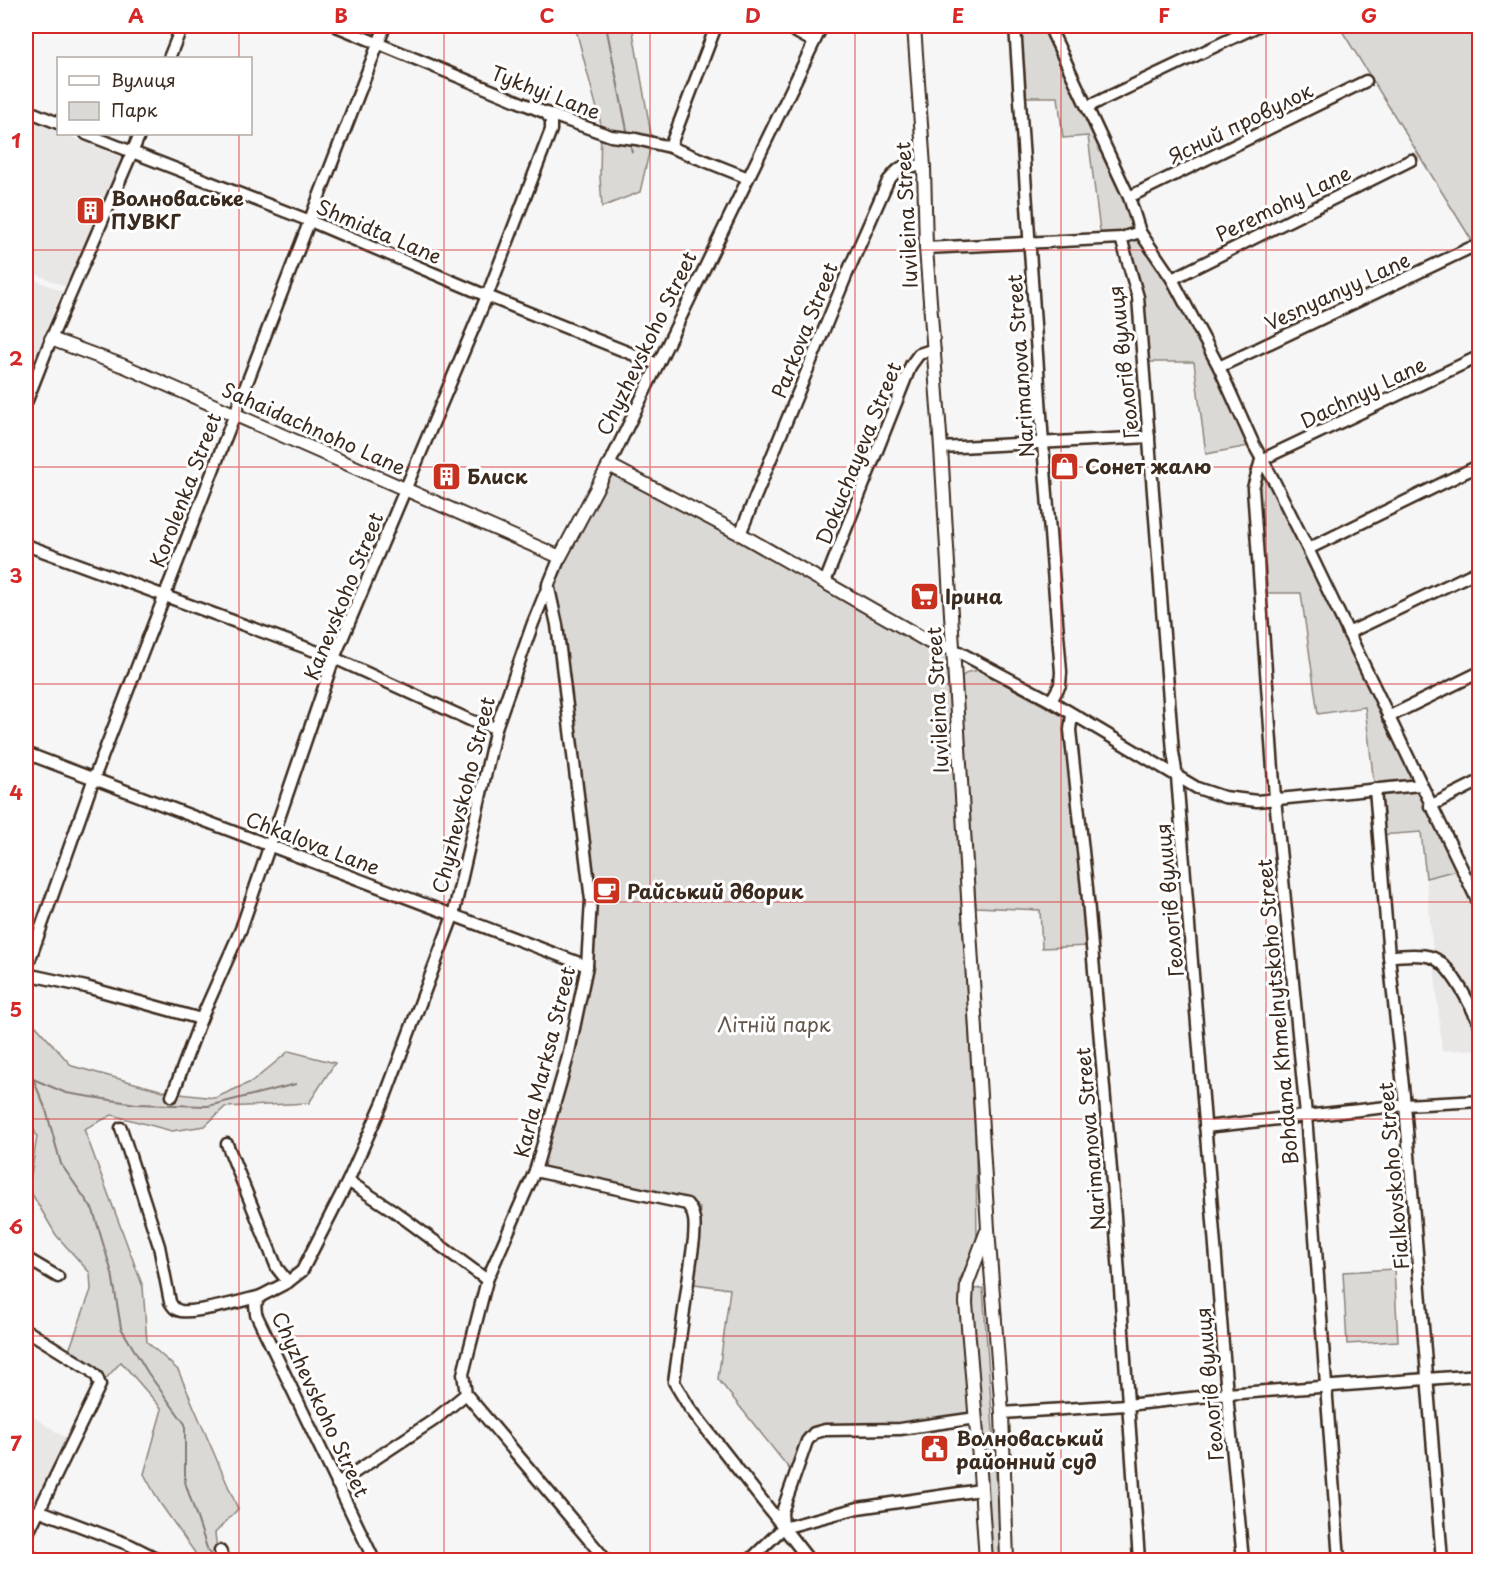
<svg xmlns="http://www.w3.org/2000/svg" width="1505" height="1586" font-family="'Playpen Sans',sans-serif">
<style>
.built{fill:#e9e7e6}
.green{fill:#dbd9d6;stroke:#8b827a;stroke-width:1.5}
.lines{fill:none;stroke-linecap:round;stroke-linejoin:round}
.stream{stroke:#847972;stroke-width:2}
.minor-casing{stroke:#3b2a1e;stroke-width:15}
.tertiary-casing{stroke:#3b2a1e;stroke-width:16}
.minor{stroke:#fff;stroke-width:10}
.tertiary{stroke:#fff;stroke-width:12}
.grid{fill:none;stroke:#d62828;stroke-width:1.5;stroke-opacity:0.55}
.labels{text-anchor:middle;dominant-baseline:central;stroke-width:6;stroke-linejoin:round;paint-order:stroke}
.street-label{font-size:20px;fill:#3b2a1e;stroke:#fff}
.poi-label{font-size:20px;font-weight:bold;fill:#3b2a1e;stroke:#fff;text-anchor:start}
.park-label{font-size:20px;fill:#63564c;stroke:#fff}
.neatline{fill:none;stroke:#d62828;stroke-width:2}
.grid-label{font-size:20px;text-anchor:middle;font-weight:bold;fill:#d62828}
</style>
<rect width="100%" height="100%" fill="#f7f6f6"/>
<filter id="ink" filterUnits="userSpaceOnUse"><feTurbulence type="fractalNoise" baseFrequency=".0167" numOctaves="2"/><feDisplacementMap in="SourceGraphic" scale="12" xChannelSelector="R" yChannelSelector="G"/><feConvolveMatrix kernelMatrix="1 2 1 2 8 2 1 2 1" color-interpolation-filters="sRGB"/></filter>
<g filter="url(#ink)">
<g class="built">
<path d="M26,117L58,131V134H65L124,158L71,289L26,270Z"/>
<path d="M26,276L62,291L26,380Z"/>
<path d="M1461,869L1473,892L1480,942L1479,1049L1442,1051L1426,878Z"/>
<path d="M26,1412L72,1442L26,1537Z"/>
</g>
<g class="green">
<path d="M575,26H632L652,140L640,192L602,207L600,177L601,124Z"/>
<path d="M1013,26H1049L1140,232L1172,279L1254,445L1206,454L1194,362H1144L1138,297L1121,239H1101L1088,136L1063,138L1058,97H1019Z"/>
<path d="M1339,26H1479V252Z"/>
<path d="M1261,460L1461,869L1426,878L1421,832L1380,835L1365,707L1318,714L1301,593H1261L1253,488Z"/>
<path d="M609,465L947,646L976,1155L977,1245L959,1281L963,1303L970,1413L900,1429L814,1433L795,1476L718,1379L730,1289L688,1283L700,1208L687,1204L535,1171L587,966L591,900L548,584Z"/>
<path d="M979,670L1068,719L1088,946L1042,948L1040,910L976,907L960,678L968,672Z"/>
<path d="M26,1015L72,1066L171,1093L215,1098L253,1081L289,1051L335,1063L309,1103L225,1107L205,1126L172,1131L112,1115L84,1129L143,1287L147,1342L178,1370L238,1509L215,1533L217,1551L223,1560H200L160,1503L144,1474L162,1409L121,1362L100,1385L67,1356L91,1290L90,1273L56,1235L29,1189L37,1136L26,1115Z"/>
<path d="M1394,1269L1398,1341L1347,1344L1343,1272Z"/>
<path d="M983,1288L1002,1560H987L966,1290Z"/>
</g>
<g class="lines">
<g class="stream">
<path d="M606,26L628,135"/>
<path d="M630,143L632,152"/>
<path d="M26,1062L46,1110L61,1164L93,1210L112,1273L121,1328L148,1373L185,1424V1482L208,1551L214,1560"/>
<path d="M33,1079L66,1093L136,1104L208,1106L296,1084"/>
</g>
<defs>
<g id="minor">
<path d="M336,26L546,113L611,136L636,139L670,147L748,178"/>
<path d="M785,26L814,42"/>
<path d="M1015,26L1043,444L1061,672L1060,685L1051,701"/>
<path d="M1049,26L1129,197L1140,232L1172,279L1219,367L1254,445L1273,479L1308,549L1480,906"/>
<path d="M169,58L182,26"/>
<path d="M1087,107L1258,26"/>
<path d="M26,110L58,123"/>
<path d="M86,134L310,221L487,296L657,364"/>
<path d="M670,147L716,26"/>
<path d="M1129,197L1366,81"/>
<path d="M1121,238L1138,297L1173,752L1177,777L1227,1394L1243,1560"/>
<path d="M926,248L1121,238L1140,232"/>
<path d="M1172,279L1411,160"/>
<path d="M1219,367L1470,248"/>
<path d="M26,403L51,339L140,134"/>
<path d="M941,448L1149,437"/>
<path d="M609,465L822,26"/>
<path d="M740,534L846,276L888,181C902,164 903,164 924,167"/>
<path d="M26,545L334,658L472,721L496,728"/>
<path d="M1308,549L1480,465"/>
<path d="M825,582L911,365L919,354L934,349"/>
<path d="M548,584L557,625L591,900L587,966L568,1057L535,1171L487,1280L463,1374L466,1394L606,1560"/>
<path d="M1348,633L1480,570"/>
<path d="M953,649L1051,701L1197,788L1224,797L1257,801L1420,785"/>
<path d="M1072,715L1070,730L1087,888L1115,1217L1139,1560"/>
<path d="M1388,717L1480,672"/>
<path d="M26,753L587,966"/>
<path d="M1375,789L1389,956L1405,1105L1442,1560"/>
<path d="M1430,806L1480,781"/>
<path d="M1389,956C1403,956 1418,953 1431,957C1451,963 1471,1007 1480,1025"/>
<path d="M26,970L94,778L385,26"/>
<path d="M26,974L86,987L201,1019"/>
<path d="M172,1096L201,1019L241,929L334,658L487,296L551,130V120L546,113"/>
<path d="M1205,1127L1405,1105L1480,1101"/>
<path d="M121,1128L159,1246L170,1302C173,1307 175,1310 181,1311C201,1313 241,1301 261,1296"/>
<path d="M227,1144L277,1268L288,1282"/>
<path d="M535,1171L687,1204C696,1215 695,1225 694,1239L674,1382L689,1407L809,1560"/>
<path d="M348,1181L394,1211L487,1280"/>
<path d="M26,1258L58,1277"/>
<path d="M26,1330L90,1370L97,1377L100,1385L26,1537"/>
<path d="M1002,1413L1127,1405L1227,1394L1480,1375"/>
<path d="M337,1484L434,1420L466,1394"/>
<path d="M38,1510L130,1545L160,1560"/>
<path d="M783,1528L782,1512L807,1441L814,1433L825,1430L900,1429L976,1418"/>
<path d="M220,1551L225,1560"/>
<path d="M374,1560L256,1314L255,1304L261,1296L288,1282L302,1271L348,1181L383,1102L453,916L496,728L533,623L560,557"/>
<path d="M750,1560L783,1528L858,1508L980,1490"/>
<path d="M1339,1560L1306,1115L1275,798L1253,488L1261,460L1480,356"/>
</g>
<g id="tertiary">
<path d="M914,26L924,167L926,248L941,448L988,1229L1002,1413L1007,1560"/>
<path d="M51,339L124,366L560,557L609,465L740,534L929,642L953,649"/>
<path d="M26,1553L35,1560"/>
<path d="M986,1560L979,1458L966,1303L967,1284L986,1233"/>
</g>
</defs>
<use href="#minor" class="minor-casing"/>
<use href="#tertiary" class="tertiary-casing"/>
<use href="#minor" class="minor"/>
<use href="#tertiary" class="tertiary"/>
</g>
</g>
<path class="grid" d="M239,26V58M444,26V1560M650,26V1560M855,26V1560M1061,26V1560M1266,26V1560M239,134V1560M26,250H1480M26,467H1480M26,684H1480M26,902H1480M26,1119H1480M26,1336H1480"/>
<defs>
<symbol id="building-square" viewBox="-11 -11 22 22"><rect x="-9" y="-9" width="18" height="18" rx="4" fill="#c8321e" stroke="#fff"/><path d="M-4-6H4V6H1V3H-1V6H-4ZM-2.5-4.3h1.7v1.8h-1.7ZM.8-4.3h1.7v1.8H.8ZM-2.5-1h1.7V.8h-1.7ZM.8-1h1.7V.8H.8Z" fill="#fff"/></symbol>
<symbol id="shop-square" viewBox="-11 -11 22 22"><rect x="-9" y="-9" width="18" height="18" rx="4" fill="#c8321e" stroke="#fff"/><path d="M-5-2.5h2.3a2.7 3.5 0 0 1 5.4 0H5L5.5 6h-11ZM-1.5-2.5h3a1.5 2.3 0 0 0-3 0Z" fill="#fff"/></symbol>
<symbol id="supermarket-square" viewBox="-11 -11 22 22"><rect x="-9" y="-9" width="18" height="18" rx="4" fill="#c8321e" stroke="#fff"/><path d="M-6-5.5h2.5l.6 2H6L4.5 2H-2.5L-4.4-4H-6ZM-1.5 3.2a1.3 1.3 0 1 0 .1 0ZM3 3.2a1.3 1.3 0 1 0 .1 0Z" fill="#fff"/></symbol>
<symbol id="cafe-square" viewBox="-11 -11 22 22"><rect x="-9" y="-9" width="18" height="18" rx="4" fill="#c8321e" stroke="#fff"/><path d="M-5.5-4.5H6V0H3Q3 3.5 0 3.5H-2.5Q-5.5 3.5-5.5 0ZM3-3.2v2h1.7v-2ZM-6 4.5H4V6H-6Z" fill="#fff"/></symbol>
<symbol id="civic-square" viewBox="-11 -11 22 22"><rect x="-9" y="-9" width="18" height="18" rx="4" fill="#c8321e" stroke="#fff"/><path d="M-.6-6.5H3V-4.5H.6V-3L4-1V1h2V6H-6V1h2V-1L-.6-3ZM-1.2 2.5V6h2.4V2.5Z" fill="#fff"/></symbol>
</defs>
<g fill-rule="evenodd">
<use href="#building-square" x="74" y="194" width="33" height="33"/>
<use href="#shop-square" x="1048" y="450" width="33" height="33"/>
<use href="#building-square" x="430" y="460" width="33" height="33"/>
<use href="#supermarket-square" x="908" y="580" width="33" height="33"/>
<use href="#cafe-square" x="590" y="874" width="33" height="33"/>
<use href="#civic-square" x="918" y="1432" width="33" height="33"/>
</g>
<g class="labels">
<g class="street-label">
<text transform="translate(546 92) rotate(21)">Tykhyi Lane</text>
<text transform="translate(1240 123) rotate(-26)">Ясний провулок</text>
<text transform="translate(1283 203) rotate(-26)">Peremohy Lane</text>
<text transform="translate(906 215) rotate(-93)">Iuvileina Street</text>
<text transform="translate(379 231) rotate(23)">Shmidta Lane</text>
<text transform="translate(1337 291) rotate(-25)">Vesnyanyy Lane</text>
<text transform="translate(804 330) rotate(-68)">Parkova Street</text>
<text transform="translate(646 343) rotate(-64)">Chyzhevskoho Street</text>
<text transform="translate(1123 362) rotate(-96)">Геологів вулиця</text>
<text transform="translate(1020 366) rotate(-94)">Narimanova Street</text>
<text transform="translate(1363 392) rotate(-26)">Dachnyy Lane</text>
<text transform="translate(314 428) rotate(24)">Sahaidachnoho Lane</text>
<text transform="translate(858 453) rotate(-68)">Dokuchayeva Street</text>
<text transform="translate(185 490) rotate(-69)">Korolenka Street</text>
<text transform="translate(343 596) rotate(-68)">Kanevskoho Street</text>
<text transform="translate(937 700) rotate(-93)">Iuvileina Street</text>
<text transform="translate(463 795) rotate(-76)">Chyzhevskoho Street</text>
<text transform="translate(313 843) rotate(21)">Chkalova Lane</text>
<text transform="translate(1169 900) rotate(-95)">Геологів вулиця</text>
<text transform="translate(1277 1012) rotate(-95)">Bohdana Khmelnytskoho Street</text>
<text transform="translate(544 1062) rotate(-76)">Karla Marksa Street</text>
<text transform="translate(1090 1139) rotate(-95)">Narimanova Street</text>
<text transform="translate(1393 1176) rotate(-95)">Fialkovskoho Street</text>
<text transform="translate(1209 1384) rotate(-95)">Геологів вулиця</text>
<text transform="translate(321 1404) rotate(65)">Chyzhevskoho Street</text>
</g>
<g class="poi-label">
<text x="111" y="198">Волноваське<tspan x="111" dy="23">ПУВКГ</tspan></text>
<text x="1085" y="466">Сонет жалю</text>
<text x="467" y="476">Блиск</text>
<text x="945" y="596">Ірина</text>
<text x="627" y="891">Райський дворик</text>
<text x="956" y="1438">Волноваський<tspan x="956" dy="23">районний суд</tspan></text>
</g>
<g class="park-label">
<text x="774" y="1024">Літній парк</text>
</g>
</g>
<rect width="1505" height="1586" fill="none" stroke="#fff" stroke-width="66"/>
<rect x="57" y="57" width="195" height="78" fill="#ffffff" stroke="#b1aaa5" stroke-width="1.5"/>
<rect x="69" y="76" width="30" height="9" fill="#ffffff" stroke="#b1aaa5" stroke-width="1.5"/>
<text x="111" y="87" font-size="18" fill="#3b2a1e">Вулиця</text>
<rect x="69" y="102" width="30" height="18" fill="#dbd9d6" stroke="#b1aaa5" stroke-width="1.5"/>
<text x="111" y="117" font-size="18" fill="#3b2a1e">Парк</text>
<rect x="33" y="33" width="1439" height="1520" class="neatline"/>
<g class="grid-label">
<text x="136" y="23">A</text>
<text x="341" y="23">B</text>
<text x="547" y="23">C</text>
<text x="753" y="23">D</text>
<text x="958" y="23">E</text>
<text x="1164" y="23">F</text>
<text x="1369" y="23">G</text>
<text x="16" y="148">1</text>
<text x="16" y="366">2</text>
<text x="16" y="583">3</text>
<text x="16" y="800">4</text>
<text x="16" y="1017">5</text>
<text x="16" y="1234">6</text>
<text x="16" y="1451">7</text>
</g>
</svg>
